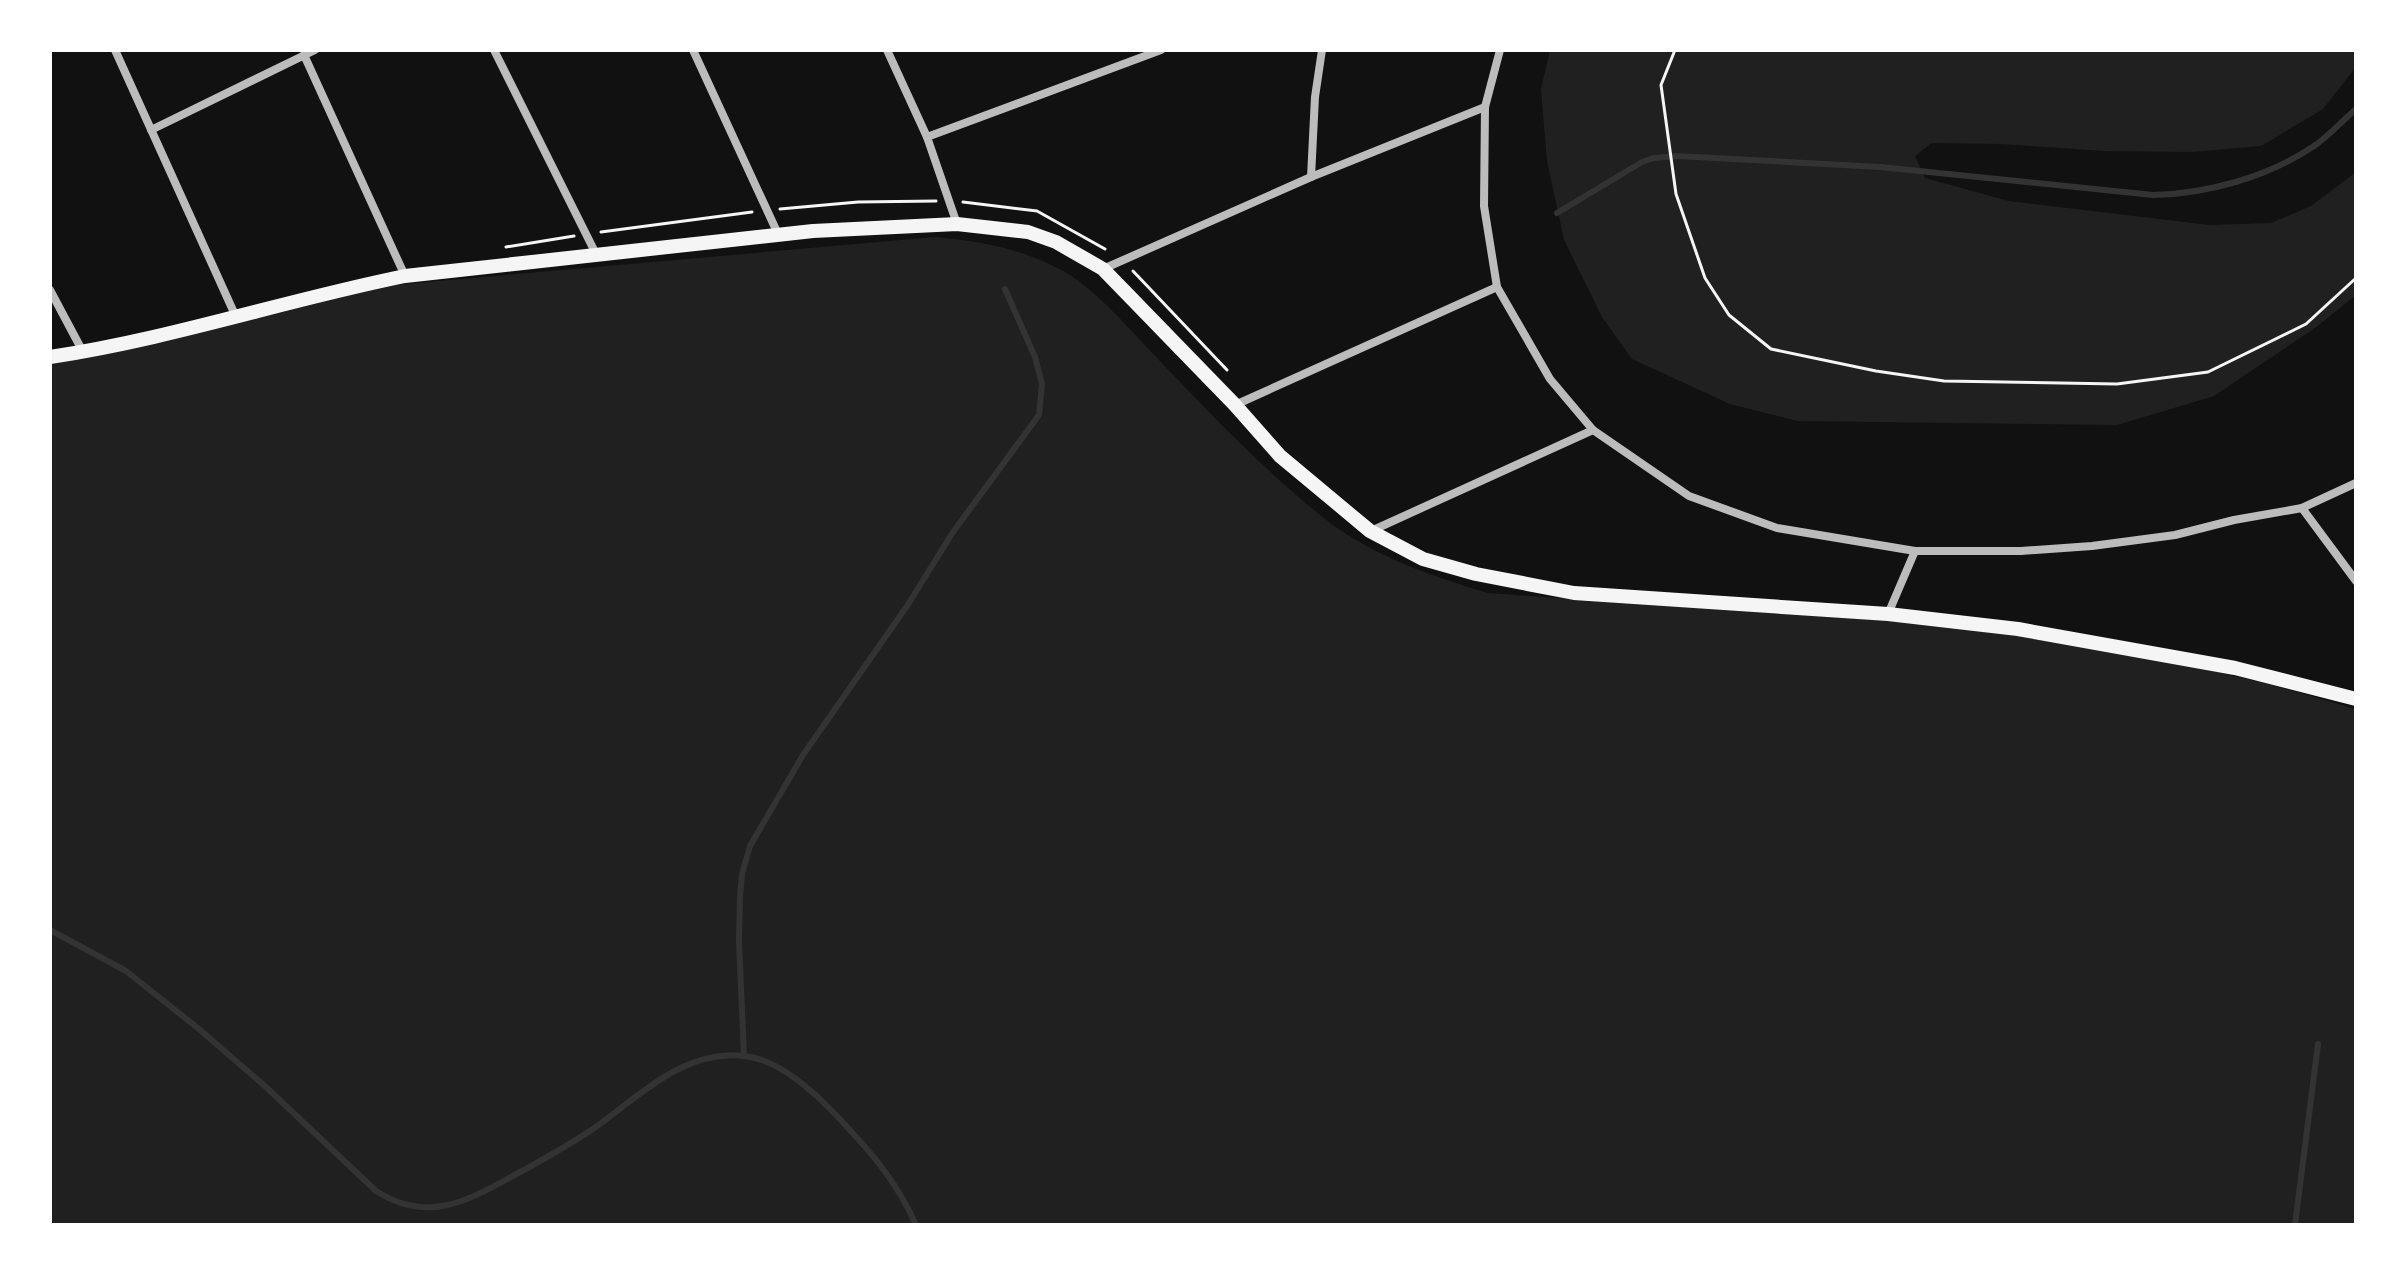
<svg xmlns="http://www.w3.org/2000/svg" width="2406" height="1275" font-family="'PT Sans',sans-serif">
<style>
.green{fill:#202020}
.lines{fill:none;stroke-linecap:round;stroke-linejoin:round}
.stream{stroke:#333;stroke-width:6}
.path{stroke:#f5f5f5;stroke-width:3}
.minor{stroke:#bcbcbc;stroke-width:8}
.secondary{stroke:#f5f5f5;stroke-width:14}
</style>
<rect width="100%" height="100%" fill="#111"/>
<g class="green">
<path d="M1550,50H2356V67L2323,109L2261,146L2192,152L2104,151L2001,144L1932,143L1915,156L1925,178L2009,201L2209,225L2271,223L2311,206L2356,172V295L2315,328L2214,396L2117,425L1798,421L1730,404L1632,359L1602,317L1564,240L1547,161L1541,89Z"/>
<path d="M935,237C981,241 1023,249 1063,271C1097,290 1130,330 1157,358C1207,410 1258,464 1314,510C1364,553 1425,574 1488,593L1878,620L1999,631L2132,653L2269,684L2356,709V1225H50V362L371,287Z"/>
</g>
<g class="lines">
<g class="stream">
<path d="M1557,213L1642,162L1654,158L1677,156L1880,167L2153,195C2207,194 2268,177 2314,146C2329,136 2342,121 2356,109"/>
<path d="M50,930L126,971L199,1029L266,1087L376,1191C431,1226 472,1198 522,1171C549,1156 575,1142 600,1124C642,1093 687,1049 744,1056C778,1059 812,1090 834,1113C869,1150 895,1178 916,1225"/>
<path d="M744,1056L739,941L740,897L742,874L750,846L803,755L907,606L953,532L1039,415L1042,384L1035,357L1005,289"/>
<path d="M2295,1225L2318,1044"/>
</g>
<g class="path">
<path d="M1675,50L1661,85L1676,194L1705,278L1729,315L1771,349L1876,371L1944,381L2117,384L2208,372L2306,324L2356,278"/>
<path d="M963,202L1037,211L1105,249"/>
<path d="M780,209L858,202L936,201"/>
<path d="M601,232L752,212"/>
<path d="M506,247L574,236"/>
<path d="M1133,271L1227,370"/>
</g>
<g class="minor">
<path d="M115,50L236,317"/>
<path d="M494,50L597,256"/>
<path d="M693,50L778,234"/>
<path d="M887,50L927,137L957,224"/>
<path d="M1500,50L1485,107L1484,206L1497,287L1550,379L1593,430L1689,496L1777,528L1915,551H2021L2092,546L2175,535L2234,520L2302,508L2356,483"/>
<path d="M304,55L405,276"/>
<path d="M151,130L315,50"/>
<path d="M927,137L1161,50"/>
<path d="M1311,177L1315,97L1322,50"/>
<path d="M1103,269L1311,177L1485,107"/>
<path d="M50,290L83,352"/>
<path d="M1235,405L1497,287"/>
<path d="M2302,508L2356,581"/>
<path d="M1371,531L1593,430"/>
<path d="M1888,614L1915,551"/>
</g>
<path class="secondary" d="M50,357C170,339 286,300 405,276L813,231L957,224L1028,232L1056,242L1103,269L1235,405L1280,456L1370,531L1423,559L1476,574L1574,593L1888,614L2018,629L2235,668L2356,699"/>
</g>
<rect width="2406" height="1275" fill="none" stroke="#ffffff" stroke-width="104"/>
</svg>
